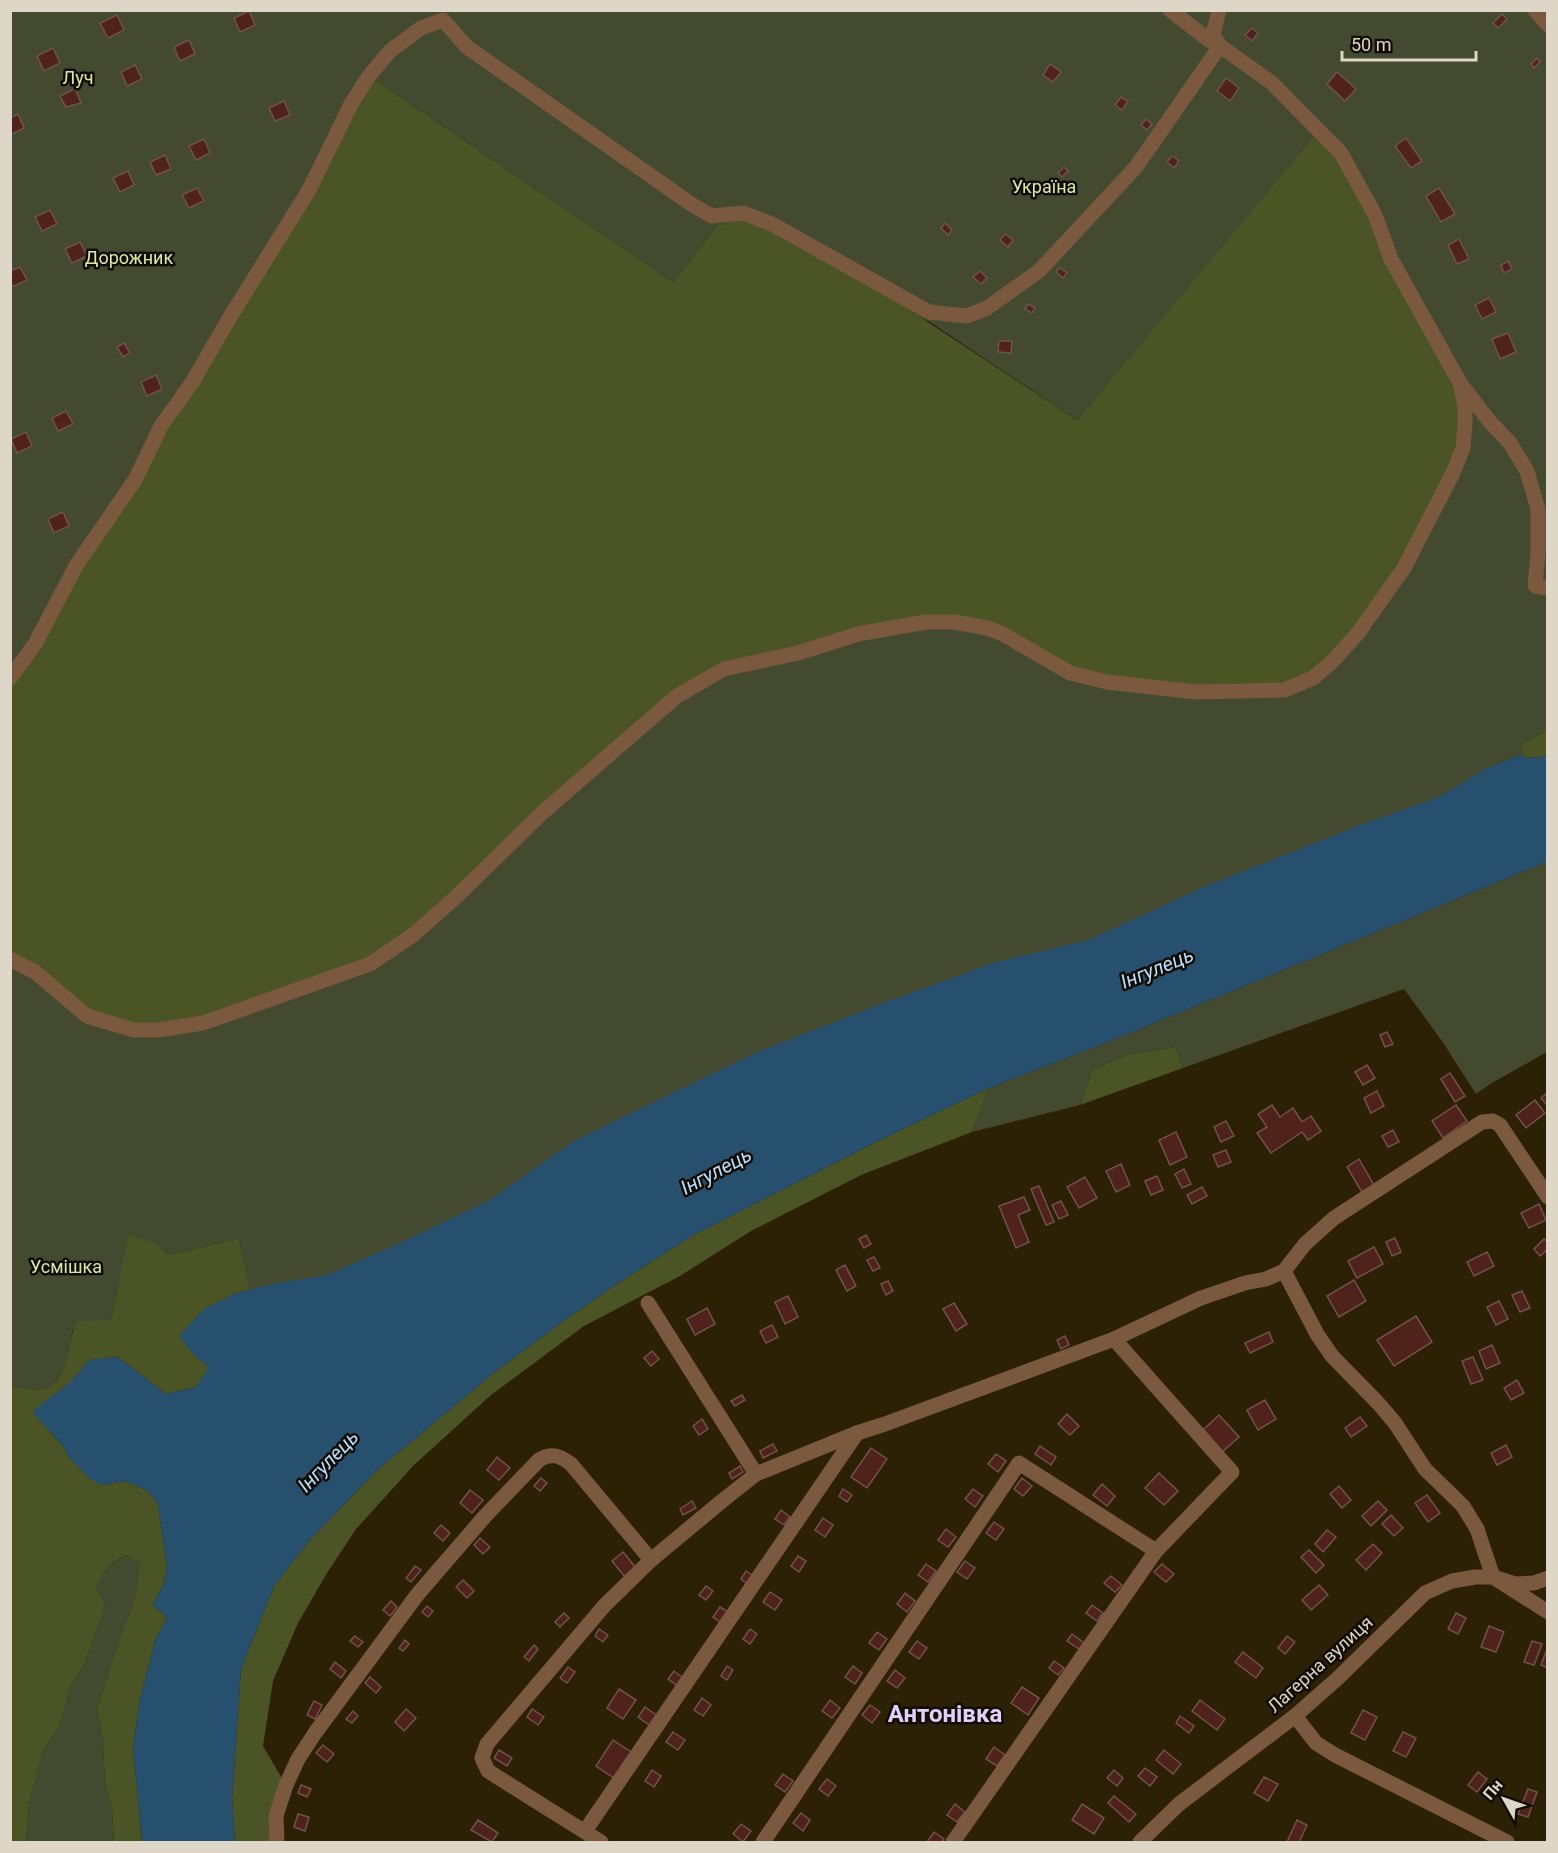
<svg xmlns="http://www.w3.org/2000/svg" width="1558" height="1853" font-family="Roboto,sans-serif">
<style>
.green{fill:#444a2f}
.forest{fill:#4b5425}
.water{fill:#274f6e}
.building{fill:#4f221c;stroke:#72524c;stroke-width:1.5}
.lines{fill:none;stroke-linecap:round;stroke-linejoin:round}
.street{stroke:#7a593f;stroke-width:15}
.labels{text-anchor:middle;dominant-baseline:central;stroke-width:5;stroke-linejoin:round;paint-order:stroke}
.park-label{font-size:18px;fill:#dbea9e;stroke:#100b03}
.street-label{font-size:18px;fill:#ded6c6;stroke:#100b03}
.water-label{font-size:20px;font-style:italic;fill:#b9dfff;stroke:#100b03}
.district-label{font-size:24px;font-weight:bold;fill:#e1d0fb;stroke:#100b03}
</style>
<rect width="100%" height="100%" fill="#2c2005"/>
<g class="green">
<path d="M10,11H1547V730L1522,743V754L1497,764L278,1458L239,1238L169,1255L158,1244L118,1289L111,1320L73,1329C68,1349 67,1381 43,1389C34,1391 20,1387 11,1386V959L619,745L724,669L938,603L1320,130L1077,420L930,322L717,226L673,282L369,76L309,190L11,678Z"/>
<path d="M1547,862V1052L1492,1083L1476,1094L1442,1041L1404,989L1183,1068L1176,1047L1131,1054L1093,1069L1080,1105L972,1132L989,1088L1108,1042Z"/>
<path d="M128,1555L139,1563L137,1586L134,1601L125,1623L97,1708L103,1742L105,1783L112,1809L114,1842H26L29,1804L43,1750L59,1727L71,1685L84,1665L102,1616L105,1605L96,1587C105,1570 109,1563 128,1555Z"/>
</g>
<g class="forest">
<path d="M369,76L673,282L717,226L744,219L768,228L902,305L1077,420L1320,129L1460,383L1465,424L1428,523L1333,661L1284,690L1107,682L1020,644L954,622L724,669L677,696L370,964L159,1030L87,1016L11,959V678Z"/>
<path d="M1547,730V755L1542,757L1525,758L1522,754V743Z"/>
<path d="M1176,1047L1183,1068L1080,1105L1093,1069L1131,1054Z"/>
<path d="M989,1088L972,1132L861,1175L751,1231L680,1276L584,1326L491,1395L414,1465L356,1529L327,1573L298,1623L273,1681L263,1746L286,1785L277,1842H235L232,1799L241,1669L274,1586L309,1541L375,1472L496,1371L558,1325L618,1283L690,1237L886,1137Z"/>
<path d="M128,1234L158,1244L169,1255L239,1238L249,1290L234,1294L194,1355L210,1367L196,1387L166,1394L118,1357L90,1360L71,1382L57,1393L49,1431L64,1447L68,1456L101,1485L125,1481L148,1491L158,1504L167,1568L163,1586L153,1605L167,1617L155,1641L140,1699L133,1747L142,1842H114L112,1809L105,1783L103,1742L97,1708L125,1623L134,1601L137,1586L139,1563L127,1555C109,1563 105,1570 96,1587L105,1605L102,1616L84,1665L71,1685L59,1727L43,1750L29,1804L26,1842H11V1386C20,1387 34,1391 43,1389C71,1380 66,1342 77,1321L111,1320L118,1289Z"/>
</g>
<path class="water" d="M1522,754L1525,758L1542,757L1547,755V862L1108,1042L989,1088L886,1137L690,1237L618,1283L558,1325L496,1371L375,1472L309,1541L274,1586L241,1669L232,1799L235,1842H142L133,1747L140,1699L155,1641L167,1617L153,1605L163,1586L167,1568L158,1504L148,1491L125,1481L101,1485L89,1478L68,1456L64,1447L33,1413C43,1399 58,1394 70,1382C77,1376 83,1368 89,1360L118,1357L166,1394L196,1387L209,1367L194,1355L179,1336L204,1309L234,1294L271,1284L328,1275L404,1241L490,1200L574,1141L755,1053L886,1002L996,962L1088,940L1206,886L1363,824L1439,797L1485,769Z"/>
<g class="building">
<path d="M249,11L255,25L240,32L234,18Z"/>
<path d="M1502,14L1507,19L1498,28L1493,23Z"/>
<path d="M117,15L124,30L108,38L100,23Z"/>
<path d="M1252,28L1258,33L1252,41L1245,35Z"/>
<path d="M189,40L195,54L180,61L174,47Z"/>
<path d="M53,48L60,63L44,71L37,56Z"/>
<path d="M1537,58L1540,62L1534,68L1531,64Z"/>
<path d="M1050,64L1061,72L1053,82L1043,75Z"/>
<path d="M135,65L142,79L127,86L121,72Z"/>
<path d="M1337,72L1356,89L1345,101L1327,84Z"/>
<path d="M1226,78L1239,88L1230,101L1217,91Z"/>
<path d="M75,89L81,103L66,107L60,96Z"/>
<path d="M1121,97L1128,101L1122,110L1115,105Z"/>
<path d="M284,101L290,115L275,121L269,108Z"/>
<path d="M18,114L24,128L10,135V118Z"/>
<path d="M1146,119L1152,124L1147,130L1141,125Z"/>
<path d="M1406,138L1422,161L1411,168L1395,146Z"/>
<path d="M204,139L210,153L196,160L189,146Z"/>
<path d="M165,155L171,169L156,175L150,162Z"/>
<path d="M1172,156L1179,161L1174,168L1167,162Z"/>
<path d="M1064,167L1068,171L1062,177L1058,173Z"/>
<path d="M128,171L134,185L120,192L113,178Z"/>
<path d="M197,188L204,201L189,208L182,195Z"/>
<path d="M1439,188L1455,214L1441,222L1426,196Z"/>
<path d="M50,210L57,224L42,231L35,217Z"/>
<path d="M945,223L952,230L948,235L941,228Z"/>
<path d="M1005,234L1013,240L1008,247L1000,240Z"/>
<path d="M1459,239L1469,259L1457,264L1448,245Z"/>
<path d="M80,242L87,256L72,263L65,249Z"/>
<path d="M1508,261L1512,269L1504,273L1501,265Z"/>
<path d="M20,267L27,280L12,287L10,271Z"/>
<path d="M1060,268L1067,273L1063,278L1056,272Z"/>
<path d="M980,271L987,278L981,284L973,277Z"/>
<path d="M1489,298L1496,312L1482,319L1475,305Z"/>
<path d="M1028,304L1035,308L1032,313L1025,309Z"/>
<path d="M1508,333L1516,352L1500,359L1492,339Z"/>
<path d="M999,341H1012L1011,353L998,352Z"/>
<path d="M124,343L130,353L123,357L117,347Z"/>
<path d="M156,375L162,389L147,396L141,382Z"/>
<path d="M66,411L73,424L58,431L52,418Z"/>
<path d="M26,432L32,446L17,453L11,439Z"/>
<path d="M63,512L69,526L54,533L48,519Z"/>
<path d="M1387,1032L1393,1044L1385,1047L1380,1035Z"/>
<path d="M1367,1065L1375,1078L1363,1085L1355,1072Z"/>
<path d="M1450,1073L1465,1096L1455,1102L1441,1079Z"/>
<path d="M1377,1091L1384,1106L1371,1113L1364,1098Z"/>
<path d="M1548,1092V1106L1541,1098Z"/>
<path d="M1535,1100L1545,1113L1526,1128L1516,1115Z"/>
<path d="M1272,1105L1280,1117L1293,1108L1302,1122L1311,1116L1321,1131L1308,1140L1302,1132L1271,1153L1257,1133L1267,1127L1258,1114Z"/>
<path d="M1456,1105L1467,1121L1443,1138L1432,1121Z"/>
<path d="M1226,1121L1234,1136L1221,1142L1214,1127Z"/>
<path d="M1393,1130L1399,1142L1388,1147L1382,1136Z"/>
<path d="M1176,1132L1187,1157L1170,1165L1159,1140Z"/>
<path d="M1226,1150L1231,1162L1218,1167L1213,1155Z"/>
<path d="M1359,1159L1375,1187L1363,1194L1347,1167Z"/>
<path d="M1121,1164L1130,1185L1116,1192L1106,1171Z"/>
<path d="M1184,1169L1191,1184L1182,1188L1175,1174Z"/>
<path d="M1157,1176L1163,1190L1151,1195L1145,1181Z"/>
<path d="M1085,1177L1097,1198L1079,1208L1067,1187Z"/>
<path d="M1039,1186L1054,1222L1046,1225L1031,1189Z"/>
<path d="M1202,1187L1207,1196L1192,1204L1187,1195Z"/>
<path d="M1024,1197L1030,1210L1018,1215L1029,1242L1016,1248L999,1206Z"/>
<path d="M1061,1201L1068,1215L1059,1219L1052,1205Z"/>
<path d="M1539,1204L1546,1220L1529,1228L1521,1213Z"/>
<path d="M866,1235L871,1244L864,1248L859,1239Z"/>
<path d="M1395,1238L1401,1252L1392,1256L1386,1242Z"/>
<path d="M1544,1239L1548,1242V1249L1540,1256L1534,1249Z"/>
<path d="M1374,1247L1383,1264L1357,1278L1348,1261Z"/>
<path d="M1487,1252L1494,1266L1474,1276L1467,1262Z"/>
<path d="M874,1257L880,1268L873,1271L867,1260Z"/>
<path d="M845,1265L856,1286L847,1291L836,1270Z"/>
<path d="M1354,1280L1366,1301L1339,1317L1327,1296Z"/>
<path d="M888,1281L893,1291L886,1295L881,1284Z"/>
<path d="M1522,1291L1530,1308L1520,1312L1512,1295Z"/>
<path d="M788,1296L798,1317L785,1324L775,1302Z"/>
<path d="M1499,1301L1508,1319L1496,1325L1487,1307Z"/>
<path d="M954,1303L967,1324L956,1331L943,1309Z"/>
<path d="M707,1308L715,1324L695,1335L687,1319Z"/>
<path d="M1416,1316L1432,1342L1394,1366L1377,1340Z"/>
<path d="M772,1325L778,1337L766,1343L760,1331Z"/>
<path d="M1269,1332L1273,1342L1250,1353L1245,1343Z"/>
<path d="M1065,1336L1069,1345L1061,1349L1057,1340Z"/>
<path d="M1492,1345L1500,1363L1486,1369L1479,1351Z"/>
<path d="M652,1351L659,1359L651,1366L644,1358Z"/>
<path d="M1473,1357L1483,1380L1471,1384L1462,1361Z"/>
<path d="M1517,1380L1524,1393L1511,1400L1504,1388Z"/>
<path d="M742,1395L745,1400L735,1406L731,1401Z"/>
<path d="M1265,1400L1276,1419L1258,1430L1247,1410Z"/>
<path d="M1067,1414L1079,1426L1070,1435L1058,1424Z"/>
<path d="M1219,1415L1239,1437L1222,1452L1203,1430Z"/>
<path d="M1360,1417L1367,1426L1351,1437L1345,1428Z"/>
<path d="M702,1419L708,1429L699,1435L693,1426Z"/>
<path d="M773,1444L777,1451L763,1458L760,1451Z"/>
<path d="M1506,1445L1512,1457L1497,1465L1491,1453Z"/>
<path d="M1040,1446L1056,1457L1051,1465L1035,1454Z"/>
<path d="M871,1448L887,1459L867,1488L851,1477Z"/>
<path d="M996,1454L1006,1461L998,1472L988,1464Z"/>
<path d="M497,1457L510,1468L499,1480L487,1470Z"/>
<path d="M740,1466L743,1472L732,1479L729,1473Z"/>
<path d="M1159,1473L1178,1491L1164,1505L1145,1488Z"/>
<path d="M541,1478L547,1483L540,1491L534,1486Z"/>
<path d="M1022,1478L1032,1486L1023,1496L1014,1489Z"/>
<path d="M1102,1484L1115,1496L1107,1506L1093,1495Z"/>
<path d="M1339,1486L1351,1500L1342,1508L1330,1494Z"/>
<path d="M843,1489L852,1495L847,1502L839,1496Z"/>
<path d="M973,1489L983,1496L975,1507L965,1499Z"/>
<path d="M470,1490L483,1500L472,1513L460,1503Z"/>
<path d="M1427,1495L1440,1513L1428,1522L1415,1503Z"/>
<path d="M692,1501L696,1508L683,1515L680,1509Z"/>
<path d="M1378,1501L1387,1510L1371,1526L1362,1516Z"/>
<path d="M781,1510L790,1517L784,1525L775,1519Z"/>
<path d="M1391,1515L1403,1528L1394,1536L1382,1524Z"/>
<path d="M823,1518L833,1525L825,1537L815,1530Z"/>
<path d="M994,1522L1004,1529L996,1540L986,1533Z"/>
<path d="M441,1525L450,1533L443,1541L434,1533Z"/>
<path d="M946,1529L956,1537L948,1547L938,1540Z"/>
<path d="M1327,1530L1336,1537L1323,1552L1315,1544Z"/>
<path d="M480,1538L490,1547L483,1554L474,1545Z"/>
<path d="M1373,1544L1382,1553L1366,1570L1356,1560Z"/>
<path d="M1309,1550L1324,1565L1316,1573L1301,1557Z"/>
<path d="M623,1552L636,1568L625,1577L612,1561Z"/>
<path d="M798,1556L806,1561L799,1572L791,1566Z"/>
<path d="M965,1561L975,1568L967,1579L957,1572Z"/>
<path d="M926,1564L936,1571L928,1582L918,1575Z"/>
<path d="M1162,1564L1174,1574L1166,1582L1154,1572Z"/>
<path d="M415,1566L421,1570L411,1582L406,1578Z"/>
<path d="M746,1571L755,1577L749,1585L741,1579Z"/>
<path d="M1111,1576L1122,1585L1115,1592L1104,1583Z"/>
<path d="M463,1580L474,1591L467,1598L456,1587Z"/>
<path d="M1319,1585L1328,1595L1311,1610L1302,1600Z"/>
<path d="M706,1586L713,1591L706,1600L699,1595Z"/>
<path d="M770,1592L782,1600L775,1610L763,1602Z"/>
<path d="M905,1593L915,1601L907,1612L897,1604Z"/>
<path d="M391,1601L397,1607L390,1616L383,1610Z"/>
<path d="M1092,1605L1103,1613L1097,1621L1086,1613Z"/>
<path d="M427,1606L433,1611L428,1617L422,1612Z"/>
<path d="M720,1607L728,1612L721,1623L713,1617Z"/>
<path d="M564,1613L569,1618L560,1627L555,1622Z"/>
<path d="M1456,1613L1466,1618L1458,1634L1448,1629Z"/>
<path d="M1489,1626L1504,1632L1496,1652L1481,1647Z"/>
<path d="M599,1629L608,1635L603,1642L595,1636Z"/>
<path d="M750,1629L757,1634L750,1644L743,1639Z"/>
<path d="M877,1632L887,1639L879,1650L869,1643Z"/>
<path d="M1072,1634L1084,1643L1079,1649L1067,1641Z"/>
<path d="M355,1636L363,1642L358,1647L350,1641Z"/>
<path d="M1287,1636L1295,1642L1285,1654L1278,1648Z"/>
<path d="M405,1640L409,1644L403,1651L399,1648Z"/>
<path d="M917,1641L927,1648L919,1659L909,1652Z"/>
<path d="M1532,1641L1542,1644L1534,1665L1524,1662Z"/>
<path d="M534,1645L538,1649L529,1661L524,1657Z"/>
<path d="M1547,1649H1548V1668L1541,1665Z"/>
<path d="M1243,1652L1263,1668L1256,1678L1235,1662Z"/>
<path d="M1054,1661L1064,1668L1058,1675L1049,1668Z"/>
<path d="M335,1662L346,1671L341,1678L330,1669Z"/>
<path d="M727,1666L733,1670L727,1680L721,1676Z"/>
<path d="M853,1666L862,1673L855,1684L845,1677Z"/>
<path d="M568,1667L575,1672L567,1683L560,1678Z"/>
<path d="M895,1670L905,1678L897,1688L887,1681Z"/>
<path d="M674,1671L684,1679L679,1687L668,1679Z"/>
<path d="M370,1677L381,1687L376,1693L365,1683Z"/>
<path d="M1022,1687L1039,1698L1028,1715L1011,1703Z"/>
<path d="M619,1689L636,1700L623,1719L607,1708Z"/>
<path d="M702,1698L711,1705L703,1716L694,1710Z"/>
<path d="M830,1700L840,1708L832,1718L822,1711Z"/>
<path d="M1200,1700L1225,1719L1217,1730L1192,1711Z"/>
<path d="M314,1701L322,1705L315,1719L307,1715Z"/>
<path d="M870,1705L880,1712L872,1723L862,1715Z"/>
<path d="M645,1707L659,1717L652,1727L638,1717Z"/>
<path d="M406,1709L416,1718L404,1731L395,1722Z"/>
<path d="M532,1709L544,1717L538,1725L527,1717Z"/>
<path d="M1363,1710L1377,1717L1365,1740L1351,1733Z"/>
<path d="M353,1711L358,1716L352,1723L346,1719Z"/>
<path d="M1180,1716L1194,1726L1189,1733L1176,1723Z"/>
<path d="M673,1732L685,1740L678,1750L666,1742Z"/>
<path d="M1403,1732L1416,1738L1406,1757L1393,1751Z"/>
<path d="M613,1740L634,1754L617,1780L596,1766Z"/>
<path d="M323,1745L334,1754L327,1762L316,1753Z"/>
<path d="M994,1747L1005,1755L997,1766L986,1759Z"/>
<path d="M499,1750L512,1758L507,1766L494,1758Z"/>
<path d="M1164,1750L1181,1764L1173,1774L1156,1760Z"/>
<path d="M1145,1768L1157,1777L1150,1786L1138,1776Z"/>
<path d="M652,1770L661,1776L654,1787L645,1781Z"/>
<path d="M1114,1770L1123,1778L1117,1786L1107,1778Z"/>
<path d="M1478,1772L1487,1779L1477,1792L1468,1785Z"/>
<path d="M783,1774L793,1781L785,1792L775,1785Z"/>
<path d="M1264,1777L1278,1784L1268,1801L1254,1793Z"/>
<path d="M827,1779L836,1786L828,1796L819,1789Z"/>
<path d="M301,1785L311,1789L307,1797L298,1793Z"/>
<path d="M1528,1789L1537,1792L1528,1817L1518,1814Z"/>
<path d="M1114,1796L1136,1814L1129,1822L1108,1803Z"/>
<path d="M955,1804L965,1812L957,1822L947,1815Z"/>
<path d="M1082,1804L1104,1818L1094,1834L1072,1820Z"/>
<path d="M801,1813L810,1820L803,1831L793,1823Z"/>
<path d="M298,1814L309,1817L305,1831L294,1827Z"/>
<path d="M478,1820L498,1833L492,1842L471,1830Z"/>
<path d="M1297,1820L1307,1825L1299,1842H1287Z"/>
<path d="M741,1824L751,1831L743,1842L733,1834Z"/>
<path d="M934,1832L944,1839L942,1842H927Z"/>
</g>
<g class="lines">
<g class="street">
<path d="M1219,10L1213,34L1220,46L1272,83L1341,153L1375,215L1391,259L1460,383L1490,422L1510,443L1527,471L1538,509V553L1535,586L1548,588"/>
<path d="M1535,10L1548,25"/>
<path d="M10,678L35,644L77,564L135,480L161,426L193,381L230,317L309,190L351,104L369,76L390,51L421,28L443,20L467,47L691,204L712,216L743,213L772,224L929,312L967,316L987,308L1039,271L1136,167L1220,46L1209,40L1170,10"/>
<path d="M10,959L35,972L87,1016L134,1030H159L203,1023L370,964L413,935L456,897L542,813L677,696L724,669L798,653L858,634L926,622H954L987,628L1003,634L1070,673L1107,682L1196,692L1284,690L1313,678L1333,661L1358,633L1404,568L1453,473L1463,448L1465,424V405L1460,383"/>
<path d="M1284,1271L1317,1334L1332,1356L1379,1404L1395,1423L1425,1469L1463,1506L1477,1529L1493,1577L1548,1612"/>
<path d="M648,1303L756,1474"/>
<path d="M1114,1339L1232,1472L1156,1551"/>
<path d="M1295,1716L1316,1743L1335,1755L1507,1842"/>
<path d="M585,1831L857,1433"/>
<path d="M277,1842L276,1816L286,1785L298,1759L315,1733L417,1595L486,1515L539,1460C552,1452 560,1456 571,1464L651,1560"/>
<path d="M601,1842L488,1771L482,1758L487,1744L604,1606L651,1560L722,1501L756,1474L857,1433L885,1424L1114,1339L1201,1298L1245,1283L1266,1279L1284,1271L1305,1244L1334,1218L1482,1122L1493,1121L1500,1125L1548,1197"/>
<path d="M763,1842L1019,1463L1156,1551L953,1842"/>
<path d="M1140,1842L1179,1804L1295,1716L1338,1678L1425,1593L1452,1581L1475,1577H1493L1515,1584L1534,1583L1548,1578"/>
</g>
</g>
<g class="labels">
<g class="park-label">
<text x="78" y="77">Луч</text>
<text x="1044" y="186">Україна</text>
<text x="129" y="257">Дорожник</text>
<text x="66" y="1266">Усмішка</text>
</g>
<g class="street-label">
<text transform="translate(1320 1664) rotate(-42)">Лагерна вулиця</text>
</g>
<g class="water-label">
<text transform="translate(1157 968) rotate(-22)">Інгулець</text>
<text transform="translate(716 1171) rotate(-28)">Інгулець</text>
<text transform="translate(328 1461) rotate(-46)">Інгулець</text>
</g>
<g class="district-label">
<text x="945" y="1714">Антонівка</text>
</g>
</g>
<rect width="1558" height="1853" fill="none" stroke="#ded6c6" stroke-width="24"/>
<g transform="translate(1504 1799) rotate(310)" stroke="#100b03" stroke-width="4.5" paint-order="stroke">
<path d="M0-4.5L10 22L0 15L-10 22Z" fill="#ded6c6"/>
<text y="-9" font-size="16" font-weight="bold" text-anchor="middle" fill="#ded6c6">Пн</text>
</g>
<path d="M1342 51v9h134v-9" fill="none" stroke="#ded6c6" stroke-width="3"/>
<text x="1351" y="51" font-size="18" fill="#ded6c6" stroke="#100b03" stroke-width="4.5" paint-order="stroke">50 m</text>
</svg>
